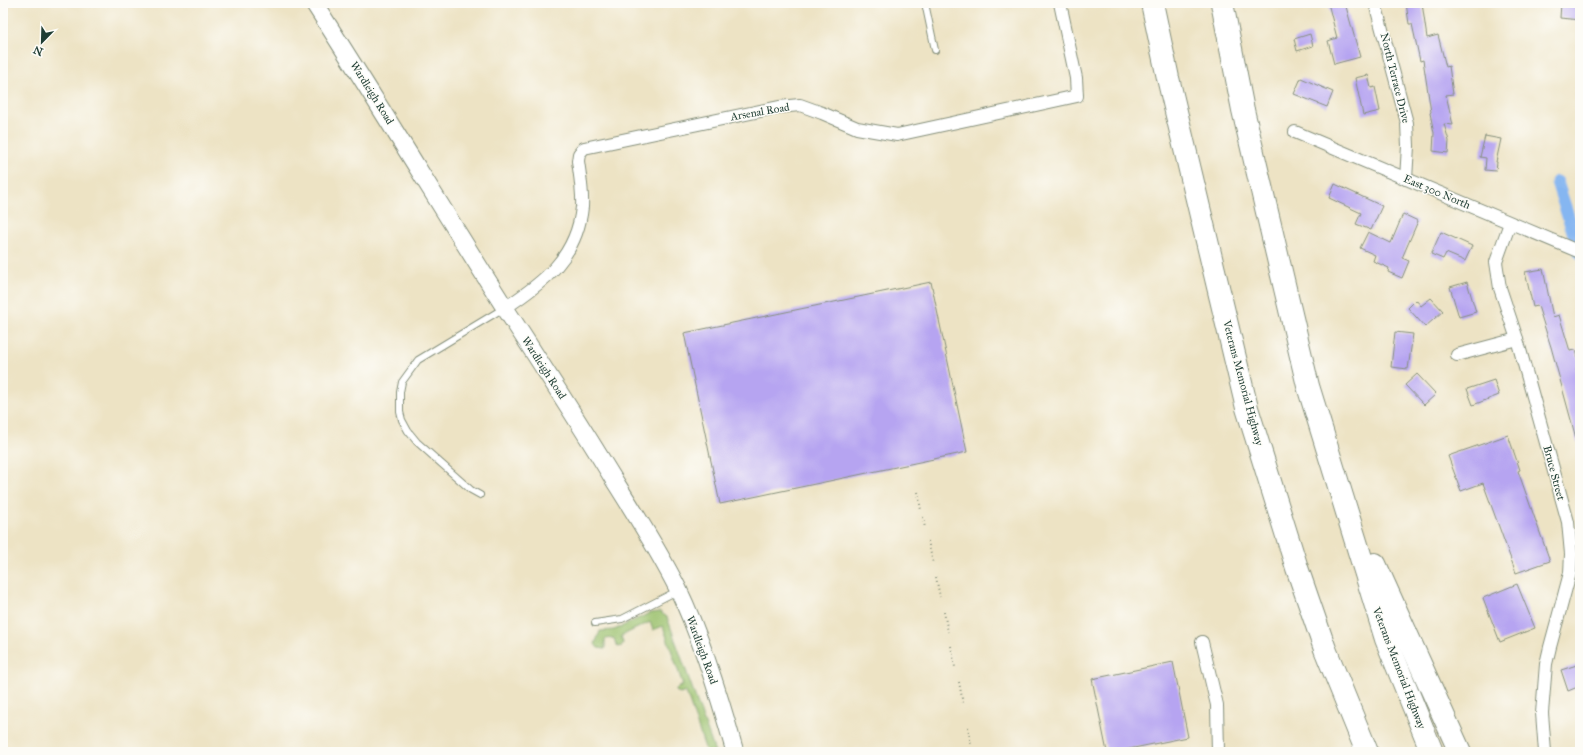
<svg xmlns="http://www.w3.org/2000/svg" width="1583" height="755" font-family="'IM FELL Great Primer',serif">
<style>
.green{fill:#9bc16d;stroke:#5d7f50}
.lines{fill:none;stroke-linecap:round;stroke-linejoin:round}
.canal{stroke:#85b6f1;stroke-width:13}
.building{fill:#b6a4f1}
.service-casing{stroke:#86907c;stroke-width:8}
.minor-casing{stroke:#86907c;stroke-width:14}
.secondary-casing{stroke:#86907c;stroke-width:19}
.motorway-casing{stroke:#86907c;stroke-width:24}
.path{stroke:#86907c;stroke-width:2;stroke-dasharray:1 3;stroke-linecap:butt}
.service{stroke:#fff;stroke-width:6}
.minor{stroke:#fff;stroke-width:12}
.secondary{stroke:#fff;stroke-width:17}
.motorway{stroke:#fff;stroke-width:22}
.labels{text-anchor:middle;dominant-baseline:central;stroke-width:3;stroke-linejoin:round;paint-order:stroke}
.street-label{font-size:11px;fill:#1f3d34;stroke:#fdfcf7}
</style>
<rect width="100%" height="100%" fill="#fdfcf7"/>
<filter id="ink" filterUnits="userSpaceOnUse"><feTurbulence type="fractalNoise" baseFrequency=".025" numOctaves="2"/><feDisplacementMap in="SourceGraphic" scale="8" xChannelSelector="R" yChannelSelector="G"/><feConvolveMatrix kernelMatrix="1 2 1 2 8 2 1 2 1" color-interpolation-filters="sRGB"/></filter>
<filter id="wash" filterUnits="userSpaceOnUse"><feTurbulence type="fractalNoise" baseFrequency=".012" numOctaves="4" result="noise"/><feDisplacementMap in="SourceGraphic" scale="16" xChannelSelector="R" yChannelSelector="G"/><feGaussianBlur stdDeviation="0.9" result="paint"/><feColorMatrix in="noise" values="0 0 0 0 0 0 0 0 0 0 0 0 0 0 0 0 0 1.4 0 .05"/><feComposite in="paint" operator="in"/></filter>
<g filter="url(#wash)">
<rect width="100%" height="100%" fill="#ede3c4"/>
<path class="green" d="M660,612L667,617L715,752H703L706,751L686,692L680,694L676,691V689L683,685L663,626L653,630L650,622L621,636L623,643L622,646L618,647L616,645L614,638L605,639V649L598,648L595,644L600,631L614,630L650,613Z"/>
<g class="lines">
<path class="canal" d="M1557,182L1580,253"/>
</g>
<g id="blocks">
<g class="building">
<path d="M1328,3H1345L1360,57L1334,64L1328,41L1337,38Z"/>
<path d="M1406,3H1422L1427,38L1438,35L1446,67L1449,66L1453,94L1446,95L1453,125L1444,124L1449,141L1448,153L1433,151L1434,133L1430,113L1431,112L1423,60L1420,61L1412,24H1409Z"/>
<path d="M1561,3H1580V20L1560,18Z"/>
<path d="M1310,34L1313,46L1297,51L1294,39Z"/>
<path d="M1368,75L1371,88L1375,87L1380,111L1363,115L1355,78Z"/>
<path d="M1301,78L1333,92L1327,107L1294,94Z"/>
<path d="M1485,136L1501,139L1496,162H1497L1496,171L1485,170L1486,158L1480,157Z"/>
<path d="M1335,184L1382,206L1371,230L1356,224L1361,213L1329,198Z"/>
<path d="M1403,214L1418,221L1402,258L1409,261L1402,278L1388,272L1389,268L1373,261L1375,255L1360,248L1368,232L1391,243Z"/>
<path d="M1441,232L1472,246L1465,261L1446,253L1443,259L1431,254Z"/>
<path d="M1543,269L1553,317L1559,315L1570,351L1576,350L1580,365V367L1576,368L1580,386V442H1577L1551,347L1538,306L1533,307L1525,272Z"/>
<path d="M931,282L967,452L720,504L684,333Z"/>
<path d="M1467,282L1476,312L1459,317L1450,287Z"/>
<path d="M1431,298L1443,311L1425,327L1408,308L1416,300L1421,306Z"/>
<path d="M1395,332L1413,334L1408,369L1391,367Z"/>
<path d="M1417,374L1436,394L1424,405L1405,385Z"/>
<path d="M1494,380L1499,395L1473,405L1467,389Z"/>
<path d="M1508,435L1520,470L1518,471L1550,561L1516,573L1483,483L1461,491L1448,456Z"/>
<path d="M1517,584L1535,628L1500,642L1483,598Z"/>
<path d="M1173,662L1188,737L1114,752H1107L1092,679Z"/>
<path d="M1580,664V686L1568,691L1561,670Z"/>
</g>
</g>
</g>
<g filter="url(#ink)">
<use href="#blocks" fill-opacity="0" stroke="#86907c" stroke-width="1"/>
<g class="lines">
<defs>
<g id="service">
<path d="M925,3L935,50"/>
<path d="M480,495L471,490L417,442L408,431L402,420L400,412V392L402,382L418,360L504,308"/>
<path d="M595,623L622,619L677,591"/>
</g>
<g id="minor">
<path d="M1375,3L1407,123L1408,146L1406,179"/>
<path d="M1295,132L1580,252"/>
<path d="M1510,223L1496,262L1500,288L1517,339L1568,522L1571,554L1570,573L1550,647L1546,664L1542,713L1545,752"/>
<path d="M505,308C544,282 577,257 582,207C583,192 580,176 578,161L579,154L584,148L779,107L800,105L822,113L857,128L897,135L1077,96L1076,78L1060,3"/>
<path d="M1457,355L1517,339"/>
<path d="M1202,642L1217,705L1218,752"/>
</g>
<path id="secondary" d="M314,3C379,104 441,207 505,308C542,365 579,422 614,480C636,515 659,551 678,589C702,639 720,698 735,752"/>
<g id="motorway">
<path d="M1152,3L1168,78L1247,408L1297,568L1325,649L1367,752"/>
<path d="M1222,3L1243,110L1308,386L1386,639L1432,752"/>
<path d="M1375,564L1460,752"/>
</g>
</defs>
<use href="#service" class="service-casing"/>
<use href="#minor" class="minor-casing"/>
<use href="#secondary" class="secondary-casing"/>
<use href="#motorway" class="motorway-casing"/>
<g class="path">
<path d="M918,492L921,510"/>
<path d="M923,517L925,528"/>
<path d="M928,541L933,563"/>
<path d="M936,577L940,597"/>
<path d="M944,612L948,632"/>
<path d="M951,646L955,667"/>
<path d="M959,682L963,703"/>
<path d="M968,727L971,745"/>
</g>
<use href="#service" class="service"/>
<use href="#minor" class="minor"/>
<use href="#secondary" class="secondary"/>
<use href="#motorway" class="motorway"/>
</g>
</g>
<g class="labels">
<g class="street-label">
<text transform="translate(1395 78) rotate(76)">North Terrace Drive</text>
<text transform="translate(372 93) rotate(58)">Wardleigh Road</text>
<text transform="translate(760 112) rotate(-10)">Arsenal Road</text>
<text transform="translate(1437 192) rotate(23)">East 300 North</text>
<text transform="translate(544 368) rotate(57)">Wardleigh Road</text>
<text transform="translate(1243 383) rotate(75)">Veterans Memorial Highway</text>
<text transform="translate(1554 473) rotate(75)">Bruce Street</text>
<text transform="translate(702 650) rotate(70)">Wardleigh Road</text>
<text transform="translate(1399 668) rotate(69)">Veterans Memorial Highway</text>
</g>
</g>
<rect width="1583" height="755" fill="none" stroke="#fdfcf7" stroke-width="16"/>
<g transform="translate(42 42) rotate(203)" stroke="#fdfcf7" stroke-width="3" paint-order="stroke">
<path d="M0-3L7 15L0 10L-7 15Z" fill="#1f3d34"/>
<text y="-6" font-size="11" font-weight="bold" text-anchor="middle" fill="#1f3d34">N</text>
</g>
</svg>
